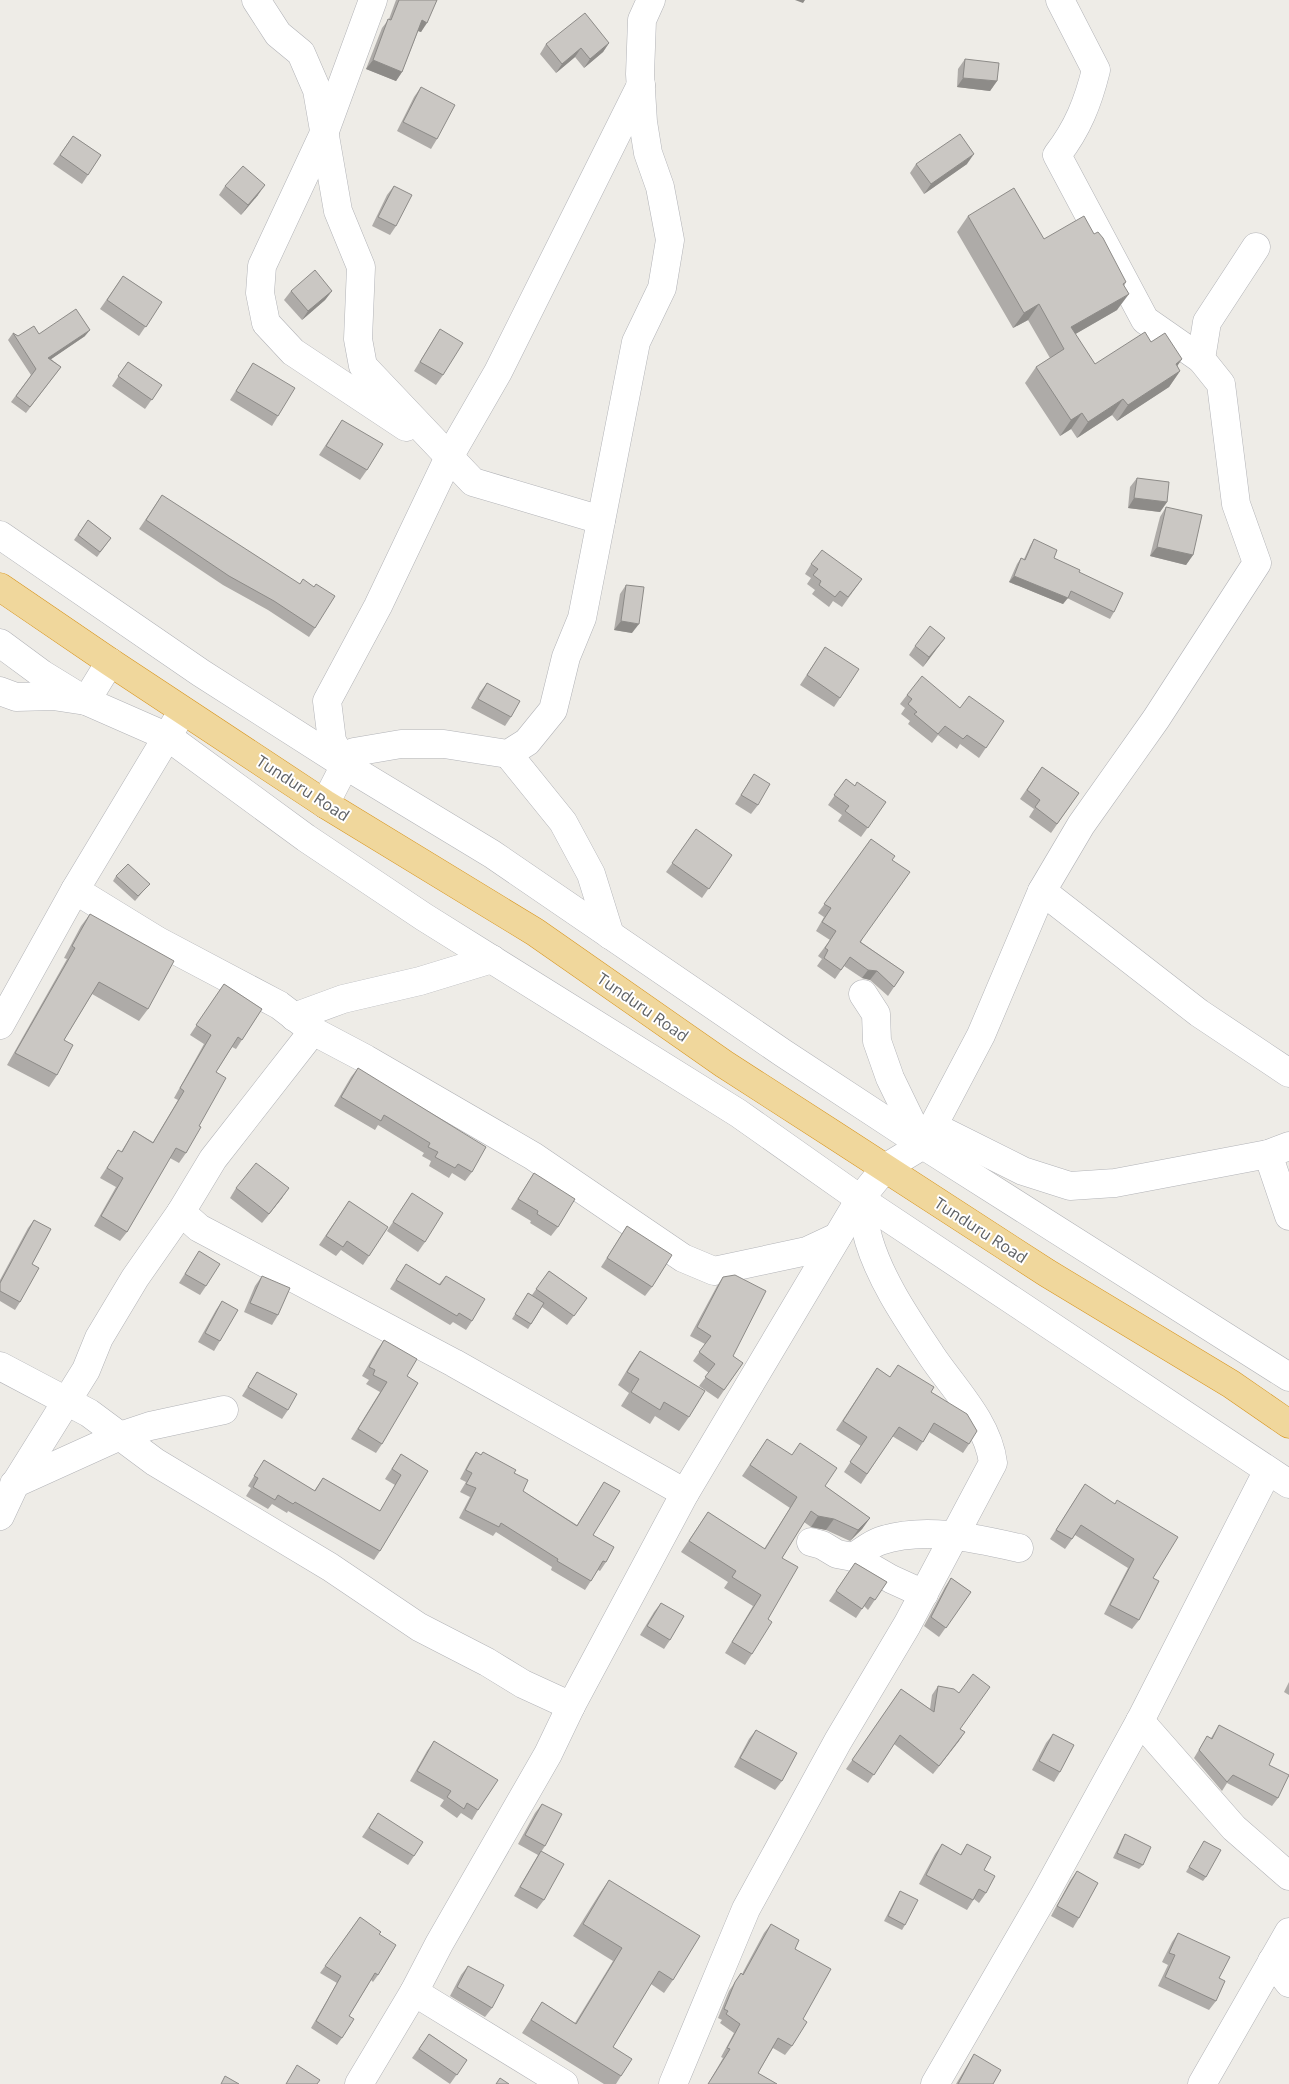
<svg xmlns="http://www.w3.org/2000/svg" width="1289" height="2084" font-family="'Open Sans',sans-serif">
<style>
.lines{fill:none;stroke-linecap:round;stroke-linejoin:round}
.street-casing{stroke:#b2b3b7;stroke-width:29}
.highway-casing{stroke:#d7951e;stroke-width:29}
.street{stroke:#fff;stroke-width:28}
.highway{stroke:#f0d79c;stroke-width:28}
.wall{fill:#aeaba8}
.shaded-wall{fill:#8d8b88}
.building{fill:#cac7c3;stroke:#8d8b88}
.labels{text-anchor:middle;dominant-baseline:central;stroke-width:4;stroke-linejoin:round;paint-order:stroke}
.street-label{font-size:16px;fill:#5e6165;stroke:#fff}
</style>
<rect width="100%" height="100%" fill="#eeece7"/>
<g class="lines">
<defs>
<g id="street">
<path d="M256,0L278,34L301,53L317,90L338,211L361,267L358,339L363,366L473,482L601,520"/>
<path d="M373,0L325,131L262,266L260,293L266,323L293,352L406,427"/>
<path d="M1060,0L1096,70C1088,102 1078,128 1057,155L1145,320L1201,359"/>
<path d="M0,535L201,673L345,765L492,854L783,1053L923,1145L1289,1377"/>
<path d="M0,643L42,674L86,701L168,737L306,838L424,917L738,1113L860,1199L1289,1484"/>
<path d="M0,691L16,697L53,696L86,701L110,662"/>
<path d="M508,754L563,822L591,874L610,935"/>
<path d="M345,765L332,741L327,701L378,606L449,457L498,372L641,85"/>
<path d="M325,804L345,765L354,752L401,744H444L508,754L527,742L553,710L566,657L582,618L636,342L662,288L670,240L660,187L648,153L643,122L640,74L642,20L651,0"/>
<path d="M75,890L158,941L279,1005L313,1031L366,1059L533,1156L683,1258L714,1271L807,1251L837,1237"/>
<path d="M1042,891L1199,1013L1289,1073"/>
<path d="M863,994L876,1014L877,1041L890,1078L922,1144"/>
<path d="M294,1017L343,999L420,981L492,959"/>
<path d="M0,1025L75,890L176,722"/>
<path d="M933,1126L1023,1171L1070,1186L1115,1183L1268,1154L1289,1146"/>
<path d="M1268,1154L1289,1216"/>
<path d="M181,1212L199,1228L454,1363L685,1493"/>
<path d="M0,1366L89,1413L155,1462L330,1567L419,1627L487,1662L523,1684L571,1706"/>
<path d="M14,1484L120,1436L150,1426L224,1410"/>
<path d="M0,1516L15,1484L86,1370L99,1338L135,1278L181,1212L213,1159L313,1031"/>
<path d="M811,1542L822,1545L837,1554L853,1557L891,1579L924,1594"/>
<path d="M853,1557C862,1552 871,1544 880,1541C924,1526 975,1538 1019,1548"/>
<path d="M1140,1721L1234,1828L1289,1876"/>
<path d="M1272,1961L1289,1983"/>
<path d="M414,1992L564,2084"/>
<path d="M359,2084L414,1992L439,1944L548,1754L571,1706L685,1493L860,1199L885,1168L923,1145L981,1035L1042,891L1081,825L1156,719L1257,563L1236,504L1221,384L1201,359L1207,322L1256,247"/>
<path d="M673,2084L746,1909L838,1741L907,1625L993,1463C988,1422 953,1388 931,1355C908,1320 881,1281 869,1241C865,1227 863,1213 860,1199"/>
<path d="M935,2084L1045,1894L1140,1721L1267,1472"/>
<path d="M1202,2084L1289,1932"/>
</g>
<path id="highway" d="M0,587L110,662L325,804L535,932L724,1064L831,1133L1047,1273L1231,1384L1289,1424"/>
</defs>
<use href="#street" class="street-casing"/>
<use href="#highway" class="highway-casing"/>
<use href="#street" class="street"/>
<use href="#highway" class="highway"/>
</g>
<g class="wall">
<path d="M396,0H437L421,32L418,31L402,72L396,81L366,69L382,28L389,19Z"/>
<path d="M609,43L603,52L584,68L575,57L556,73L540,54L546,44Z"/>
<path d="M965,59L997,81L990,91L957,87L958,69Z"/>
<path d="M421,87L437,139L431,149L397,131L414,97Z"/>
<path d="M73,136L101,155L82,184L53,164Z"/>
<path d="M916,164H967L924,194L910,173Z"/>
<path d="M225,186L258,195L241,215L219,195Z"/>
<path d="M394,186L396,226L390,235L372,226L387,195Z"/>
<path d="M968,216L1044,239L1094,234L1126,282L1124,286L1117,310L1075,334L1095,364L1151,342L1182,359L1177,366L1180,371L1169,387L1117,421L1112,415L1077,438L1071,429L1060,436L1025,383L1036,367L1050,358L1028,320L1013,328L957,232Z"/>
<path d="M123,276L162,302L139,336L100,309Z"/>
<path d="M291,291H332L325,300L302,320L284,300Z"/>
<path d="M440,329L443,375L436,385L414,371Z"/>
<path d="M13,333L18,336L39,334L85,336L51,359L61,367L26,413L11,402L31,375L8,340Z"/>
<path d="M128,362L162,385L145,409L112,386Z"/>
<path d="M253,363L278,416L272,426L230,400Z"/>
<path d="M342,420L367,470L360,480L319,455Z"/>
<path d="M1137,478L1167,502L1160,512L1128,508L1130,487Z"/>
<path d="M162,495L315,628L309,637L268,610L223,585L139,529Z"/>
<path d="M1166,507L1193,555L1186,565L1150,556L1160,517Z"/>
<path d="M88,520L111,538L97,557L74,540Z"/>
<path d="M1034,539L1054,558L1079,572L1114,612L1110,619L1067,598L1063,604L1009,582L1017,564L1021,558L1024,559L1030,546Z"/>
<path d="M811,564L862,579L842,607L833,601L829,607L812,594L815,590L807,584L811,578L805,574Z"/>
<path d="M626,585L632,633L614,630L620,594Z"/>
<path d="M945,638L923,667L909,655L915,646Z"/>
<path d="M825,647L840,698L834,707L800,685Z"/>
<path d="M487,683L511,717L505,726L471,708L480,692Z"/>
<path d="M907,695L960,708L1004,721L979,758L960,744L957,749L938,735L932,743L908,724L910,721L901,714L905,708L900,704Z"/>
<path d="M1042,767L1079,793L1051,833L1029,817L1034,809L1020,799Z"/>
<path d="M754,774L758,805L751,814L735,804Z"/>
<path d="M846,779L855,786L886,802L861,837L838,821L842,815L828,805Z"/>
<path d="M696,829L732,855L702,898L666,872Z"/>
<path d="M871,839L892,860L861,942L904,972L888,996L870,980L862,978L844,966L835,979L817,966L822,959L818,956L830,940L816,931L824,917L818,913Z"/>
<path d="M116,876L146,888L135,901L113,881Z"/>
<path d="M90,914L148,1009L139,1021L92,994L64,1040L57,1075L49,1087L7,1065L67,959L64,958L81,926Z"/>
<path d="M224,984L262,1009L236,1049L232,1047L216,1072L199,1126L186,1153L179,1163L170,1158L127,1232L120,1241L94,1226L116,1187L100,1178L118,1150L121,1152L134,1131L153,1142L178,1100L174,1098L204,1044L190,1035Z"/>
<path d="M358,1068L472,1172L465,1181L452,1173L449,1178L429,1166L431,1161L422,1156L424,1153L378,1125L375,1130L334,1106L351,1077Z"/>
<path d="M534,1173L558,1227L551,1236L530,1223L531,1221L511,1209Z"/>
<path d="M236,1188L282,1198L262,1223L230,1198Z"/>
<path d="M412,1193L425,1242L418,1252L387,1231Z"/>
<path d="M349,1201L369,1256L363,1265L341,1250L336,1256L319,1245Z"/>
<path d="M34,1220L32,1264L20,1302L15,1310L0,1301V1280L28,1228Z"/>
<path d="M627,1226L652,1287L645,1296L601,1267Z"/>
<path d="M199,1251L206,1286L200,1295L179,1283Z"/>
<path d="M406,1264L439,1284L446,1276L472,1321L466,1330L453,1322L450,1325L390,1289Z"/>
<path d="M549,1271L587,1298L567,1325L542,1307L528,1329L512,1319L528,1293L532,1295Z"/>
<path d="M262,1276L278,1315L272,1325L244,1312L255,1286Z"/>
<path d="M723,1277L733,1356L743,1363L718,1399L699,1386L709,1373L693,1361L705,1344L690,1336L717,1286Z"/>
<path d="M222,1301L220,1341L214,1351L198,1342L216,1310Z"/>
<path d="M384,1340L407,1376L382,1444L376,1453L351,1439L380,1392L366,1384L369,1380L362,1376L377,1350Z"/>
<path d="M640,1351L689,1417L679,1431L655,1416L650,1424L621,1406L629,1393L618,1385L630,1365Z"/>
<path d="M898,1365L931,1392L969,1444L963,1453L929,1432L917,1451L892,1436L861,1484L844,1472L861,1446L836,1430L877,1368L890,1377Z"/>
<path d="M257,1372L288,1410L282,1419L242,1396Z"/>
<path d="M767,1439L825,1486L870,1518L862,1529L850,1541L826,1530L811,1527L804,1522L782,1558L768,1619L752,1654L745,1665L725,1653L753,1606L724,1588L728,1582L681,1552L708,1512L764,1549L790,1508L742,1476Z"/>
<path d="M476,1452L514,1473L523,1491L577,1525L604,1482L593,1535L606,1562L600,1571L598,1570L585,1590L551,1570L552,1567L496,1532L493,1536L459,1518L470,1497L460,1492L466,1482L460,1479L470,1460Z"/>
<path d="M401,1454L428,1471L380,1551L374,1560L288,1511L287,1513L272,1504L268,1509L246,1496L251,1488L248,1486L264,1460L314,1491L323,1478L380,1511L395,1485L385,1479Z"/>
<path d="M1085,1484L1153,1578L1139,1620L1132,1629L1104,1614L1128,1568L1075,1535L1065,1549L1050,1539Z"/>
<path d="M855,1563L887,1582L868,1610L864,1606L856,1618L829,1601Z"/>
<path d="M951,1578L971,1592L939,1637L924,1626L945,1587Z"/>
<path d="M661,1603L670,1640L664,1649L640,1635L654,1612Z"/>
<path d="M1289,1682V1695L1284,1692Z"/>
<path d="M938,1686L960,1729L965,1732L933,1774L894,1744L868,1783L846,1769L901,1689L930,1709L932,1695Z"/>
<path d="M1219,1725L1269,1765L1278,1798L1272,1806L1227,1783L1222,1791L1194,1758L1207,1736L1211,1738Z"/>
<path d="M756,1730L782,1781L775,1790L734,1767L749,1739Z"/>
<path d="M1053,1734L1060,1772L1054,1782L1032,1770L1046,1743Z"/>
<path d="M434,1741L478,1810L472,1820L461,1813L457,1818L440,1806L444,1800L410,1781L427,1751Z"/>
<path d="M542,1804L545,1846L541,1852L544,1900L537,1909L514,1896L538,1855L518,1844L535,1813Z"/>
<path d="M378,1813L414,1856L408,1865L362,1837Z"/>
<path d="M1125,1834L1143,1865L1139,1869L1113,1858L1122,1839Z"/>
<path d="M1204,1841L1206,1877L1203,1881L1186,1872Z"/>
<path d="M942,1844L960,1855L967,1844L984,1870L986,1893L979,1903L974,1899L967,1910L919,1884L935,1854Z"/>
<path d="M1077,1871L1079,1918L1073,1928L1051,1916L1070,1881Z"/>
<path d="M609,1880L673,1980L664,1993L651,1984L613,2047L621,2076L616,2084H604L522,2033L542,2002L575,2023L613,1961L573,1936L600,1893Z"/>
<path d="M900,1891L905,1925L902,1930L884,1921L897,1896Z"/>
<path d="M360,1917L379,1934L378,1975L373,1982L371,1980L349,2016L342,2038L337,2045L311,2028L337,1983L320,1973Z"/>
<path d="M771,1924L795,1949L803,2019L792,2046L785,2055L773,2048L758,2073L777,2084H708L723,2058L721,2057L734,2033L720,2023L722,2020L718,2018L729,1991L741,1973L742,1974L764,1933Z"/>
<path d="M1178,1933L1216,2001L1209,2010L1158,1986L1168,1965L1162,1962L1172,1942Z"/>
<path d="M468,1966L492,2008L485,2017L450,1996L461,1975Z"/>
<path d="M429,2034L467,2060L450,2084L412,2058Z"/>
<path d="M974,2054L993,2084H956Z"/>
</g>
<g class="shaded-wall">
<path d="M795,0H805L803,3Z"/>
<path d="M422,20L427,23L421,32L415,30Z"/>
<path d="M609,43L603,52L584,68L590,59Z"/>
<path d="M581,48L575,57L556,73L562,64Z"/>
<path d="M373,60L402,72L396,81L366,69Z"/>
<path d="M963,78L997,81L990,91L957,87Z"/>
<path d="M974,154L967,164L924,194L931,184Z"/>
<path d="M265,185L258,195L241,215L248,205Z"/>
<path d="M332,291L325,300L302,320L308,311Z"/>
<path d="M1129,294L1117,310L1060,343L1071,327Z"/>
<path d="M1039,304L1028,320L1013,328L1024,313Z"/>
<path d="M90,330L85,336L44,364L48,358Z"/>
<path d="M1182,359L1171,375L1176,364Z"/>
<path d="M1180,371L1169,387L1117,421L1128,405Z"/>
<path d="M1123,399L1112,415L1077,438L1088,422Z"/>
<path d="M1082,413L1071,429L1060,436L1071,420Z"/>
<path d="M1134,498L1167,502L1160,512L1128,508Z"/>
<path d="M1157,547L1193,555L1186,565L1150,556Z"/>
<path d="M1014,576L1068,598L1063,604L1009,582Z"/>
<path d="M621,621L639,624L632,633L614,630Z"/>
<path d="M945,638L938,647L923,667L929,657Z"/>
<path d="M868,970L877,971L870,980L862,978Z"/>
<path d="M289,1188L282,1198L262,1223L269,1214Z"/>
<path d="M818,1516L834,1519L826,1530L811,1527Z"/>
<path d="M870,1518L862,1529L850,1541L858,1530Z"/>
<path d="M965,1732L959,1741L933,1774L939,1766Z"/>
</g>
<g class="building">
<path d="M399,0H437L427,23L422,20L402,72L373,60L388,19L391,20Z"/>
<path d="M585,13L609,43L590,59L581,48L562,64L546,44Z"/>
<path d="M965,59L999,63L997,81L963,78Z"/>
<path d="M421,87L455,105L437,139L403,122Z"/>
<path d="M960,134L974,154L931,184L916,164Z"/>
<path d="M73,136L101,155L88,175L60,155Z"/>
<path d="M243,166L265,185L248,205L225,186Z"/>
<path d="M394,186L412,195L396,226L378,217Z"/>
<path d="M1014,188L1044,239L1084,216L1094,234L1098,232L1103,238L1126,282L1123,284L1129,294L1071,327L1095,364L1145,332L1151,342L1165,333L1182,359L1176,364L1180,371L1128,405L1123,399L1088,422L1082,413L1071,420L1036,367L1064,349L1039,304L1024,313L968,216Z"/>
<path d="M315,270L332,291L308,311L291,291Z"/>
<path d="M123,276L162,302L146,327L107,300Z"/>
<path d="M76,309L90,330L48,358L61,367L30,407L16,396L36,369L13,333L18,336L34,326L39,334Z"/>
<path d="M440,329L463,343L443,375L420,362Z"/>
<path d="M128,362L162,385L152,400L118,376Z"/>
<path d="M253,363L295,388L278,416L236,391Z"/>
<path d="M342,420L383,444L367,470L326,446Z"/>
<path d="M1137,478L1169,482L1167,502L1134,498Z"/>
<path d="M162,495L300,584L303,579L314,587L316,584L335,596L315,628L274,601L229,576L146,520Z"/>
<path d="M1166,507L1202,515L1193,555L1157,547Z"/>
<path d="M88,520L111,538L100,552L78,535Z"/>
<path d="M1034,539L1057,550L1054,558L1080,570L1079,572L1123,593L1114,612L1071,591L1068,598L1014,576L1021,558L1025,560Z"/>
<path d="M822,550L862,579L848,597L840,591L835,597L819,585L821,581L813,575L818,569L811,564Z"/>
<path d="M626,585L644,587L639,624L621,621Z"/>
<path d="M930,626L945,638L929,657L915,646Z"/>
<path d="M825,647L859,669L840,698L807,675Z"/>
<path d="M922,676L960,708L969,696L1004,721L986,748L967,735L963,739L945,726L938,734L914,714L917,712L908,704L912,699L907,695Z"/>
<path d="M487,683L520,701L511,717L478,699Z"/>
<path d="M1042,767L1079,793L1057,824L1035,807L1040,800L1027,790Z"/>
<path d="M754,774L770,784L758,805L741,795Z"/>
<path d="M846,779L855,786L857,782L886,802L868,828L845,811L849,806L834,795Z"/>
<path d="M696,829L732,855L709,889L672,863Z"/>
<path d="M871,839L895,856L892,860L910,872L860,942L904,972L894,987L877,971L868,970L850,957L841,970L824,958L828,950L825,948L836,931L822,922L831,908L824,904Z"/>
<path d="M128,864L150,884L138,896L116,876Z"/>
<path d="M90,914L174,961L148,1009L99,982L64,1040L73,1045L57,1075L15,1053L75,948L72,946Z"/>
<path d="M224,984L262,1009L242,1040L238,1037L216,1072L226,1078L199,1126L201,1127L186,1153L176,1148L127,1232L101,1216L123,1178L107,1168L118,1150L122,1152L134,1131L153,1143L184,1091L180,1088L211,1035L196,1025Z"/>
<path d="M358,1068L486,1147L472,1172L458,1164L455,1168L435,1157L438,1152L428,1147L430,1143L384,1115L381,1121L341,1097Z"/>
<path d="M256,1163L289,1188L269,1214L236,1188Z"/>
<path d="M534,1173L575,1199L558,1227L537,1214L538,1211L518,1199Z"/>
<path d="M412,1193L443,1213L425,1242L393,1222Z"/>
<path d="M349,1201L388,1227L369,1256L347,1241L343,1247L326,1236Z"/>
<path d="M34,1220L51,1229L32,1264L39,1268L20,1302L0,1291V1283Z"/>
<path d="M627,1226L672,1255L652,1287L607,1258Z"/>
<path d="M199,1251L220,1264L206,1286L185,1274Z"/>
<path d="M406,1264L440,1285L446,1276L485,1299L472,1321L459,1313L457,1316L396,1280Z"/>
<path d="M549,1271L587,1298L574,1316L536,1289Z"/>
<path d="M735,1275L766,1291L733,1356L743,1363L724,1390L705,1377L715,1364L699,1352L711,1336L697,1327L723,1277Z"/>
<path d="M262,1276L290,1288L278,1315L250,1303Z"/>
<path d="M528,1293L544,1303L531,1324L515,1314Z"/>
<path d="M222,1301L238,1310L220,1341L205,1333Z"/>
<path d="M384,1340L417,1359L407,1376L418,1383L382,1444L358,1429L387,1382L373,1375L375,1370L369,1367Z"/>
<path d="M640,1351L705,1391L689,1417L664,1402L660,1410L631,1392L639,1379L627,1372Z"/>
<path d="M898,1365L934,1387L931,1392L967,1414L977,1431L969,1444L934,1423L923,1442L899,1427L867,1474L850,1462L867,1437L843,1421L877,1368L890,1377Z"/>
<path d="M257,1372L297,1394L288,1410L248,1387Z"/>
<path d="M767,1439L792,1455L800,1443L837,1468L825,1486L870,1518L858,1530L834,1519L818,1516L811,1511L782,1558L798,1567L768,1619L772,1622L752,1654L732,1642L761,1595L732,1577L736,1571L689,1541L708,1512L765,1549L797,1497L750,1465Z"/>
<path d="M476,1452L481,1455L483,1452L516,1470L514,1473L528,1480L523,1491L577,1526L604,1482L620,1491L593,1535L614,1547L606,1562L603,1561L591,1581L557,1561L558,1559L501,1523L499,1527L465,1510L476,1488L466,1484L472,1473L466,1470Z"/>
<path d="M401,1454L428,1471L380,1551L295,1502L293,1504L278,1495L275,1500L253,1487L258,1478L254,1476L264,1460L315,1491L323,1478L380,1511L401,1475L392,1469Z"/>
<path d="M1085,1484L1115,1504L1117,1500L1178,1537L1153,1578L1159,1581L1139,1620L1110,1605L1134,1559L1081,1525L1072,1539L1056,1530Z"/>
<path d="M855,1563L887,1582L875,1600L870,1597L862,1609L836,1591Z"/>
<path d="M951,1578L971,1592L946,1628L931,1617Z"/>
<path d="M661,1603L684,1616L670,1640L647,1626Z"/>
<path d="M973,1674L990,1687L960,1729L965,1732L939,1766L900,1735L874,1775L852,1760L901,1689L934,1712L938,1686L954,1689L959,1693Z"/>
<path d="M1219,1725L1274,1754L1269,1765L1289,1775L1278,1798L1233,1775L1227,1782L1199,1750L1207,1736L1212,1739Z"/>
<path d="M756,1730L797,1753L782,1781L740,1758Z"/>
<path d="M1053,1734L1074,1745L1060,1772L1039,1761Z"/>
<path d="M434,1741L498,1780L478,1810L467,1803L464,1809L447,1797L451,1791L417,1771Z"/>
<path d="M542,1804L562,1814L545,1846L525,1835Z"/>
<path d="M378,1813L423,1842L414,1856L369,1828Z"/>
<path d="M1125,1834L1151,1847L1143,1865L1117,1853Z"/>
<path d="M1204,1841L1221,1850L1206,1877L1189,1867Z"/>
<path d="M942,1844L961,1855L967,1844L991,1857L984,1870L995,1876L986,1893L979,1889L973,1900L926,1875Z"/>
<path d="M541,1851L564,1864L544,1900L520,1887Z"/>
<path d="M1077,1871L1098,1883L1079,1918L1057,1906Z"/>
<path d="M609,1880L700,1936L673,1980L659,1971L613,2047L632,2059L621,2076L531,2020L542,2002L576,2024L622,1948L583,1924Z"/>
<path d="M900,1891L918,1900L905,1925L888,1916Z"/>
<path d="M360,1917L381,1932L379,1934L396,1945L378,1975L375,1973L349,2016L354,2019L342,2038L316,2021L341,1976L325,1966Z"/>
<path d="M771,1924L799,1940L795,1949L831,1969L803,2019L807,2022L792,2046L778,2038L758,2073L777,2084H708L730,2049L727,2048L740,2024L726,2014L728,2011L724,2009L735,1982L741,1973L743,1975Z"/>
<path d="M1178,1933L1230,1957L1219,1978L1225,1981L1216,2001L1165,1977L1175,1955L1169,1953Z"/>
<path d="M468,1966L504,1985L492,2008L457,1987Z"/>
<path d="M429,2034L467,2060L457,2075L419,2049Z"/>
<path d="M974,2054L1001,2070L993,2084H958Z"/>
<path d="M297,2065L320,2080L317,2084H286Z"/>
<path d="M225,2076L239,2084H221Z"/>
<path d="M500,2078L509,2084H496Z"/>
</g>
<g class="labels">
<g class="street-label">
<text transform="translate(303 788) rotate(33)">Tunduru Road</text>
<text transform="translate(643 1007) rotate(35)">Tunduru Road</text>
<text transform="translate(981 1230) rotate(33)">Tunduru Road</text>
</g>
</g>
</svg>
